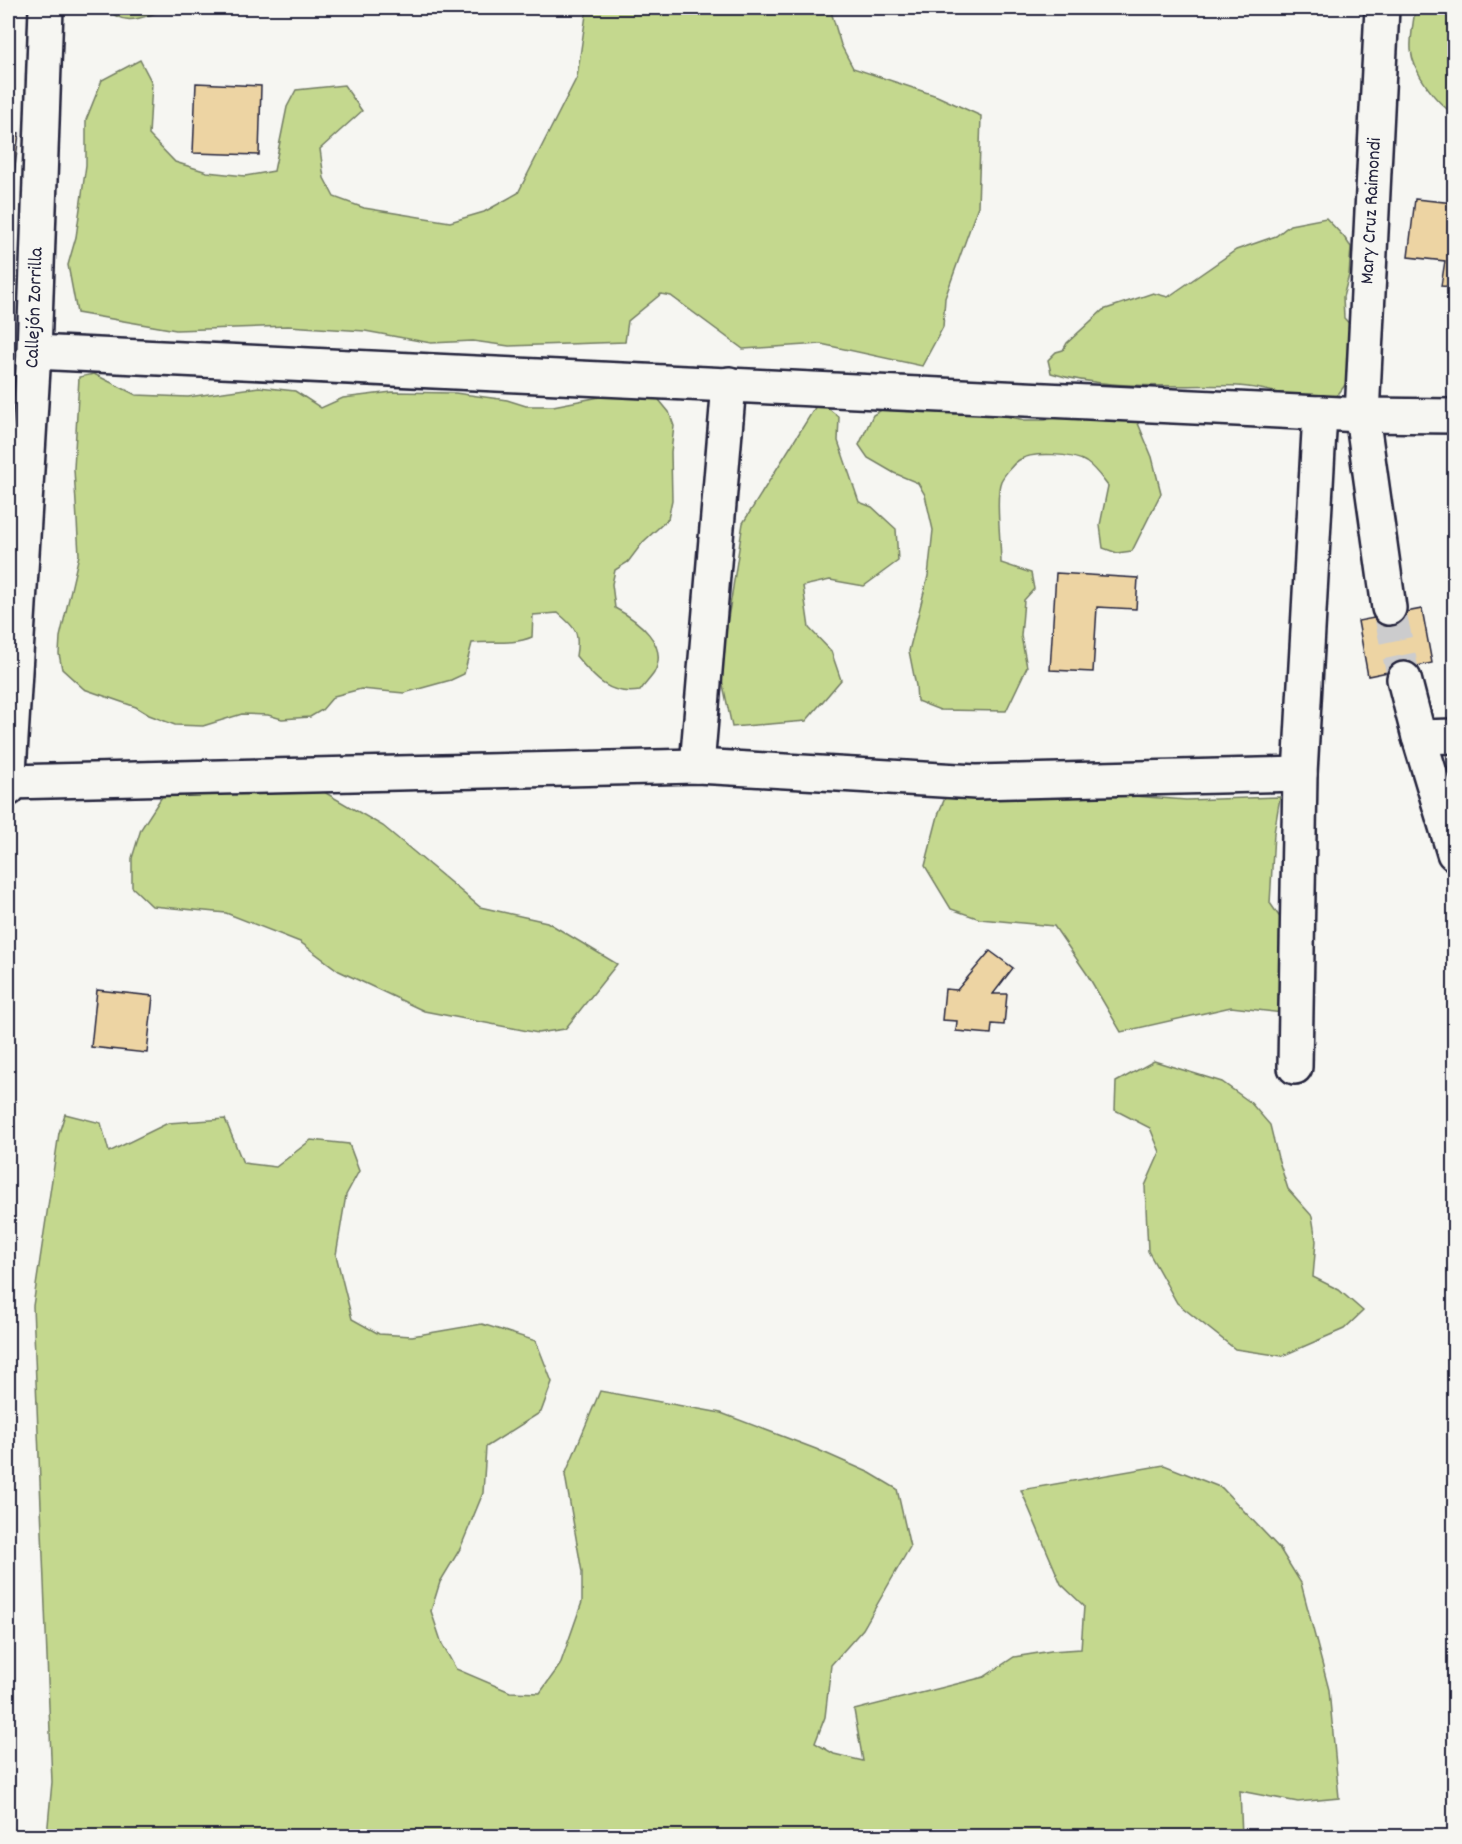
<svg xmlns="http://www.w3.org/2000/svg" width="1462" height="1844" font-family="Dekko,sans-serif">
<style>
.green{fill:#c4d88e;stroke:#737d64;stroke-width:1.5}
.building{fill:#edd4a3;stroke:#22223b;stroke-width:1.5}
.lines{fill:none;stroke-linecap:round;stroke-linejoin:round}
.street-tunnel{stroke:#cccccd;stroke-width:33;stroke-dasharray:33 16;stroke-linecap:butt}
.street-casing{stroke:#22223b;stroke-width:38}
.street{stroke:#f6f6f2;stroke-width:33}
.labels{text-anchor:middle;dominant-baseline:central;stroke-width:6;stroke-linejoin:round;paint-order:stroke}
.street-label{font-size:20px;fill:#22223b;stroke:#f6f6f2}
</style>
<rect width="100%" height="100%" fill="#f6f6f2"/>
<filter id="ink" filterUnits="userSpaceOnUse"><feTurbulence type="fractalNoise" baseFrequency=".0167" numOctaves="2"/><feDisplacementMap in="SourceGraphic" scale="12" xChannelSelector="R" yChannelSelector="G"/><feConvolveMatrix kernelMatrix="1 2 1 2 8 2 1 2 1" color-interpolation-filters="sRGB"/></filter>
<g filter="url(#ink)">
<g class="green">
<path d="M106,8H174C147,12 129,32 106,8Z"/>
<path d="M587,8H830L841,45L853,68L937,96L981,116L978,206L945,298L943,327L922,366L821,344L743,349L671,296L661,294L628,321L625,342L509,346L473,341L431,343L365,331L288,326L176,330L77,313L68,265L76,237L86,165V120L102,80L140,60L152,83L149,135L175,162L207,172L245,176L274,171L287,107L296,90L344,85L362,111L320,149L324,178L334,197L364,208L450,222L484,212L518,193L577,77Z"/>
<path d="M1415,8H1454V114C1436,103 1413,72 1411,50C1410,36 1414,21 1415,8Z"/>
<path d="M1326,218L1344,237L1351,247L1349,275L1343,297L1344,318L1357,332C1356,357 1353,382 1333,399C1323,399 1311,400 1301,398C1280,394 1260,387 1238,386C1178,384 1108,391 1051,373L1048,360L1056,352L1063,350L1067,343L1103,310L1153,293L1168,297L1236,250L1276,236L1290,225Z"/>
<path d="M94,374L136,395L188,397L259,387L295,391L321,408L343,398L392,392L455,393L507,400L526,406H553L610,395H655L669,412L674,426L671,452L672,500L668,519L643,542L628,562L615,570L612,584L615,608C637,620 670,644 654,673C650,679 644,685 640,691C609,696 594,678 576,656C580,632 576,628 558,613L533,615L532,637C513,645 492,641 472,643L464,674L451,680L404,693L361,689L334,696L322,710L310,717L282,719L268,715L242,714L203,726L175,725L149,715L136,707L84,689L62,669L59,654L60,637L79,555L74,469L79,377Z"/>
<path d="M819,401L839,417L838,441L859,502L872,507L896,529L898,561L864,586L830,580L803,586L809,628L831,651L841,680L806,721L732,727L722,680L723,651L743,523Z"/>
<path d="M958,405L1024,420H1045L1084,412L1135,416L1152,457L1161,493L1132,551L1117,553L1103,548L1100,525L1108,486C1101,477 1095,468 1086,462C1073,454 1033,451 1019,460C1014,463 1004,475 1001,481C995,495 1001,545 1001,563L1031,573L1034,589L1024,600L1021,636L1027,667L1006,711L940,710L917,701L916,686L909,651L928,576L933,530L925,495L918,483L894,473L868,458L859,445L873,415L883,409L912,411L934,406Z"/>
<path d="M1085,777L1133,796L1186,800L1280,797L1274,833L1270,903L1292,935V1014L1231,1007L1121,1032L1087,974L1054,926L980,919L951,909L925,866L939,812L952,782Z"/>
<path d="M312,785L383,826L480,907L547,922L617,964L565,1029L538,1033L424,1011L339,971L300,942L226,913L152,906L132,887V858L141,829L163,795Z"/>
<path d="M1154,1061L1222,1082L1250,1102L1270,1125L1278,1158L1288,1189L1312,1216L1316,1241L1313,1277L1339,1290L1363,1311L1344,1329L1282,1356L1235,1349L1177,1303L1148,1251L1145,1186L1160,1152L1150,1128L1115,1110L1116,1082Z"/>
<path d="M65,1114L101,1123L109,1152L168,1123L225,1119L243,1163L276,1167L311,1140L349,1144L359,1171L346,1195L336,1255L352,1319L379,1334L412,1336L482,1324L536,1341L552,1382L541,1412L486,1447L483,1493L460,1549L440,1582L431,1611L442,1644L456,1669L510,1692L540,1693L560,1665L582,1602V1572L565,1475L600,1391L721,1413L816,1449L870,1473L897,1489L910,1547L863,1629L831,1665L825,1717L815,1743L834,1754L863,1761L854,1710L984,1677L1014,1657L1051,1651L1081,1649L1084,1606L1061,1584L1021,1490L1164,1465L1222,1488L1280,1549L1301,1583L1329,1690L1339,1798L1298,1802L1240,1791L1242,1836H47L52,1782L33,1306L59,1133Z"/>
</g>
<g class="building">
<path d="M196,83L261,86L259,155L193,153Z"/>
<path d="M8,132L19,133L13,184L8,183Z"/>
<path d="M1415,199L1454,203V287L1441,286L1445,261L1408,257Z"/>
<path d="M1056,573L1138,578L1136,609L1097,607L1093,672L1050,670Z"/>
<path d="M1422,609L1432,663L1368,676L1358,621Z"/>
<path d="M990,951L1013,968L993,994H1007L1004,1025L992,1024L991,1034L956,1031L957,1021L942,1020L945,989L957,990Z"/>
<path d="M97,990L153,996L147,1053L91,1047Z"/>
</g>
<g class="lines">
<path class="street-tunnel" d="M1389,608L1404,679"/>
<defs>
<g id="street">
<path d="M1382,8L1362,415L1389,608"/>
<path d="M34,352L1362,415L1454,416"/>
<path d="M1404,679L1419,737L1454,853"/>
<path d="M1419,737L1454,736"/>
<path d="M697,766L729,384"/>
<path d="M8,782L697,766L976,782L1300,774"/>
<path id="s1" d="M8,789L34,352L46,8"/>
<path d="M1295,1067L1300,774L1320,413"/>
</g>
</defs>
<use href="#street" class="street-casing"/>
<use href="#street" class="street"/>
</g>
</g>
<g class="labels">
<g class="street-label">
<text transform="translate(1372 211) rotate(-87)">Mary Cruz Raimondi</text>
<text stroke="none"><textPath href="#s1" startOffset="482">Callejón Zorrilla</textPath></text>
</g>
</g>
<rect width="1462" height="1844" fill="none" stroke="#f6f6f2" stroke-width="30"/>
<rect x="15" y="15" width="1432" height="1814" fill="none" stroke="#22223b" stroke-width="2" filter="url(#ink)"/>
</svg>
